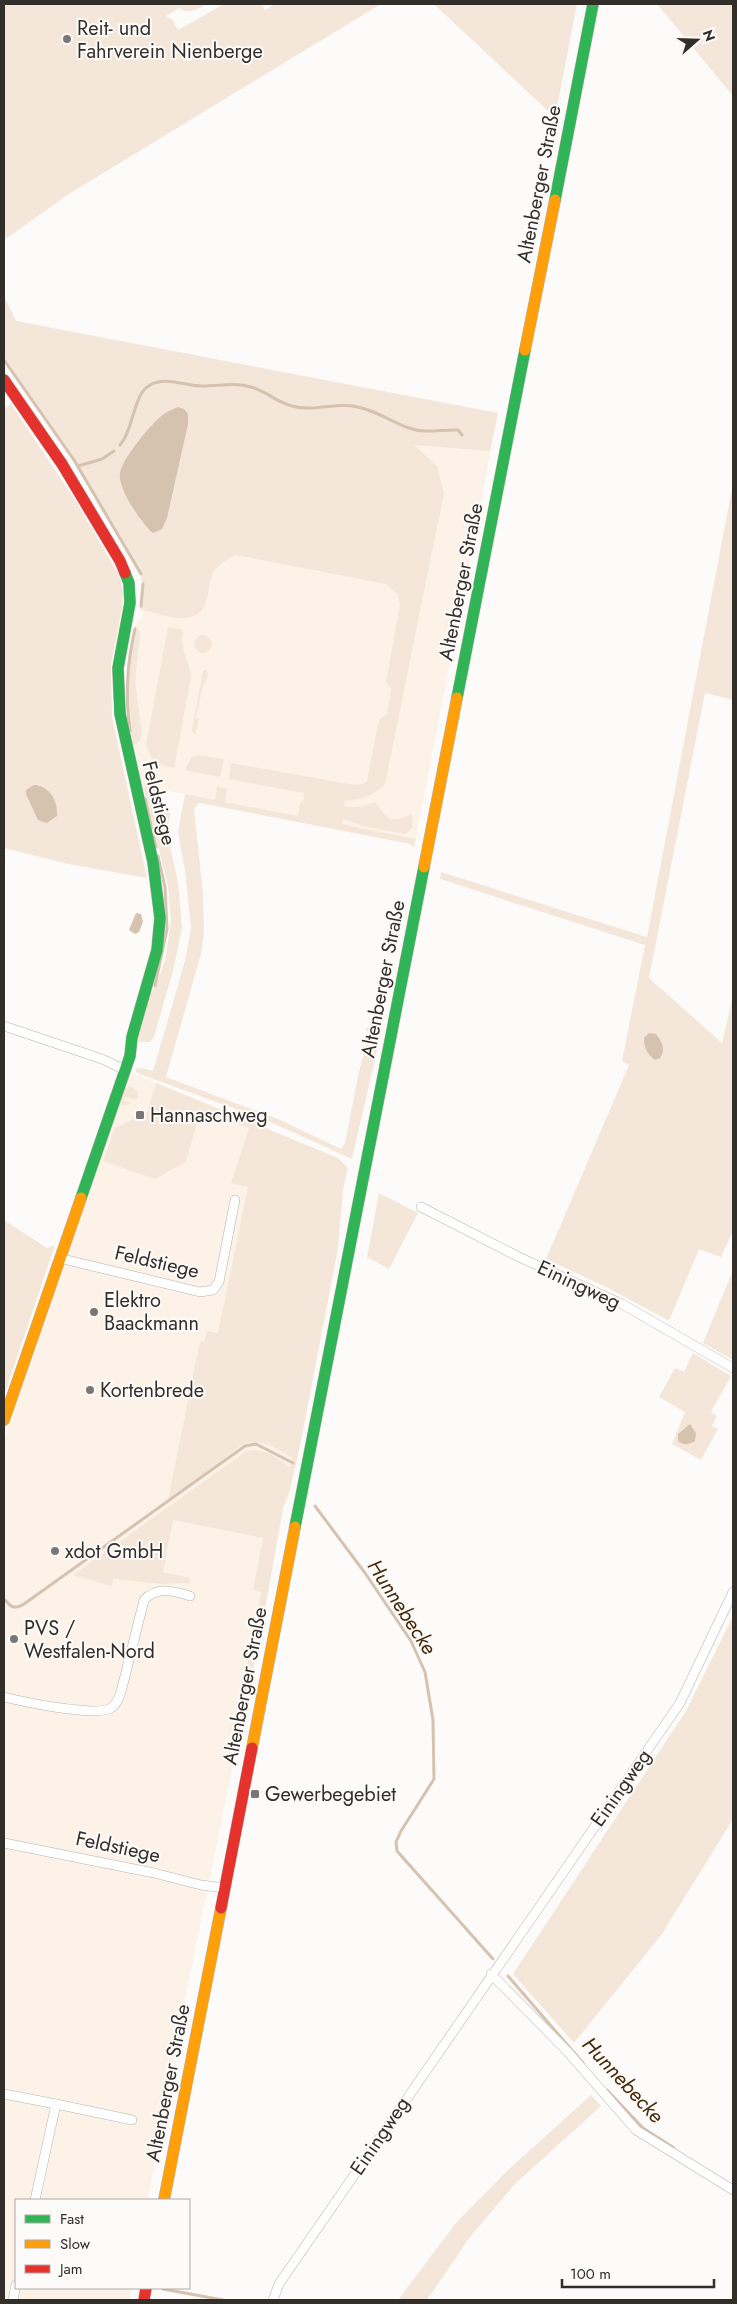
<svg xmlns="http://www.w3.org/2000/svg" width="737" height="2304" font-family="Jost,sans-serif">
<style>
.built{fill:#fdf2e8}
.green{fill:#f4e7da}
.water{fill:#d5c2af}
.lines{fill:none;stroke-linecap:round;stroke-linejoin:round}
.stream{stroke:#d5c2af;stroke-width:3}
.street-casing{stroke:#b5b3b1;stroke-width:10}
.fast-casing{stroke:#b5b3b1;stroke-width:12}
.slow-casing{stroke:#b5b3b1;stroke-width:12}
.jam-casing{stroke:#b5b3b1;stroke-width:12}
.street{stroke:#fffefe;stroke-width:9}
.fast{stroke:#30b455;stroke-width:11}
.slow{stroke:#ff9f0a;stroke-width:11}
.jam{stroke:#e5322d;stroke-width:11}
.poi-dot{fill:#797673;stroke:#fdfbf9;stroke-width:2}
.labels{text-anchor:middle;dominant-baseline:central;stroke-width:4;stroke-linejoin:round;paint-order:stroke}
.poi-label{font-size:20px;fill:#322e2a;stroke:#fdfbf9;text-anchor:start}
.street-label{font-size:20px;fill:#322e2a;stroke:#fdfbf9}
.water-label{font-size:21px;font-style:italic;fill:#462a08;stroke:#fdfbf9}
</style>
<rect width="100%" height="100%" fill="#fcfbfa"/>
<g class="built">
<path d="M4,319L498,413L416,839L143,786L132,739L127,666L135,626L143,616L140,609L143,595L141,573Z"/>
<path d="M122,1069L272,1130L296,1436L268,1593L189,1980L148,2200H16V2288H131L129,2300H4V1441L97,1135Z"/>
</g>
<g class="green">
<path d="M4,4H208C198,9 189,15 179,8L166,16L173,20L178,30L224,4H261L265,10L275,4H381L69,194L4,240Z"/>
<path d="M434,4H577L556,113H550Z"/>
<path d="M657,4H733V96Z"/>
<path d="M4,296L16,321L498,413L490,451L414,445L437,466L444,493L385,784C372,797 362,799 345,801L344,806C356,809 365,806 375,802C387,818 389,825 411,814L413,817L412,828L405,834L363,826L343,819L342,824L416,839L414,848L410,844L200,803L197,804L194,810L203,892L204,933L201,954L166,1077L278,1119L341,1149L345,1143L358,1076L369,1034L365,1028H378L379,1042L352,1159L268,1121L145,1076L136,1072L135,1069L142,1068L153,1071L185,961L191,928L185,871L178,832L185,794L215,800L217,787L227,789L225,802L298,816L300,802L303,803L304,793L229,779L231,763L354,785L362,784L367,781L379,720L387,714L391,689L386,682L400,605L398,595L386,584L236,555C228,559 220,563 214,571C205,585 213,616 186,618C172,620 154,612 140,609L143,595L141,573L74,460L4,361Z"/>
<path d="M11,404L77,503L119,575L123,592L122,608L111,664L112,717L147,878L68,864L4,848V409Z"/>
<path d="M733,483V700L705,693L649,978L722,1043L733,996V1231L721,1257L699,1249L669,1321L608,1288L546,1259L629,1065L622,1061L645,945L440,879L441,872L647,937Z"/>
<path d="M135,626L139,630L140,635L135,681L142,734L139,742L133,745C124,706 125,665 135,626Z"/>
<path d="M168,627L181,629L183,632C179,649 190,661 191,678L174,768C155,764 153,763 146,745Z"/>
<circle cx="203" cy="644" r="9"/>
<path d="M206,670L208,674L205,685H203L196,718L199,719L195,735L192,731L203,671Z"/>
<path d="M198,755L224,759L220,777L185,770L191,758Z"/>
<path d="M143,786L154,788L170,813L167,833L178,882L182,928L174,967L154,1037L150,1042H139L137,1038L151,992L156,986L165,960L171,921L168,886Z"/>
<path d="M156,1083L338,1158L348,1168L343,1189L338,1249L298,1456L289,1493L283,1508L268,1593L242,1726L236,1725L261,1592L253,1590L263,1538L173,1520L163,1572L190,1578V1583L162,1584L113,1579L112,1586L73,1575L245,1452C260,1445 278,1458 290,1467L292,1458C275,1448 261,1437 242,1445L168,1500L200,1341L204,1342L207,1331L218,1333L248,1187L231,1183L249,1128L200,1112L186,1162L155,1179L103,1161L115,1128L147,1112Z"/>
<path d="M130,1086L138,1091V1098L136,1100L125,1097L124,1101L133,1103L122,1106L120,1103L124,1090Z"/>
<path d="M379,1193L418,1213L389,1269L367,1257Z"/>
<path d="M4,1220L47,1248L55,1245L4,1396Z"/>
<path d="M733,1270V1360L703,1343Z"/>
<path d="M693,1353L731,1376L711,1412L717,1416L712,1426L718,1429L701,1460L672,1444L685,1412L659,1397L675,1368L684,1372Z"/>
<path d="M733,1616V1819L662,1934L574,2043L513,1974L686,1711Z"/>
<path d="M591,2095L601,2106L515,2184L470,2237L427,2300H398L455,2224L507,2171Z"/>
</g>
<g class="water">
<path d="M178,407L184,409L188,414V424L167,518L162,529L153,533C142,524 117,488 120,473C122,459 154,419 167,412C170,410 174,409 178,407Z"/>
<path d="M34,785C49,786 58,800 57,816L47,823L38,820L26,794V790Z"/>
<path d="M136,913L141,914L143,922L139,932L135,934L129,930Z"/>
<path d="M649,1033L656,1034C662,1042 666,1049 660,1058L655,1060C647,1054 644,1048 644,1038Z"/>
<path d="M690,1424L696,1433L695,1441C689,1444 684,1446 678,1441V1434Z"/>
</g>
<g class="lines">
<g class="stream">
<path d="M4,360L74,460L141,574"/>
<path d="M120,445C134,429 133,394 150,385C165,376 186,386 202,386C219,386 235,382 251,387C266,391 278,403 292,406C313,412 332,403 353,406C374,409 389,421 409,428C425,434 441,429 458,430L462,435"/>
<path d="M78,466L102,459L114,451"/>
<path d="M141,606L143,584"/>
<path d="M130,731C125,696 127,663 135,629"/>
<path d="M145,799L156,847"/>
<path d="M155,986L167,929L165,887L158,856"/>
<path d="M315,1506L365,1573L411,1641L425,1672L433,1720L434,1779L401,1831L396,1842L397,1851L493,1959"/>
<path d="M4,1599C11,1607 14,1610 24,1604L245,1446L256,1444L293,1463"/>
<path d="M508,1976L583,2063"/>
<path d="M607,2090L643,2128L674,2148"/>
<path d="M163,2289L223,2300"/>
</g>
<defs>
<g id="street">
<path d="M4,1026L102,1059L125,1070"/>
<path d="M421,1207L519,1257L622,1304L733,1368"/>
<path d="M59,1258L200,1292L213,1290L219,1282L235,1200"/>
<path d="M4,1697C24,1702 95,1717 111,1708C117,1704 119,1698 121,1692L144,1600C157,1586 174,1591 190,1596"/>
<path d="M4,1843L154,1873L201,1885L225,1888"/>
<path d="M491,1974L567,2051L636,2130L733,2190"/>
<path d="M4,2094L56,2104"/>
<path d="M35,2200L56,2104L132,2120"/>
<path d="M13,2300L16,2285"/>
<path d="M273,2300L279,2284L680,1703L733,1592"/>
</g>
<g id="fast">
<path d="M555,200L593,4"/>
<path d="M457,698L525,350"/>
<path d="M81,1198L130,1056L132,1037L157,950L160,918L153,862L120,714L118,668L130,603L129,583L125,573"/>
<path d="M295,1527L424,867"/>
</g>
<g id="slow">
<path d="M525,350L555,200"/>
<path d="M424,867L457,698"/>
<path d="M4,1420L81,1198"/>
<path d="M252,1748L295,1527"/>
<path d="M164,2200L221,1908"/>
</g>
<g id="jam">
<path d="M4,380L62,464L120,561L125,573"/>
<path d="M221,1908L252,1748"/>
<path d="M144,2300L146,2288"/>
</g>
</defs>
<use href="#street" class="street-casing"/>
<use href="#fast" class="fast-casing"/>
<use href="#slow" class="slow-casing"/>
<use href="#jam" class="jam-casing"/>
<use href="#street" class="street"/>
<use href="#fast" class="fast"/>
<use href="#slow" class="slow"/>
<use href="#jam" class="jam"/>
</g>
<g class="poi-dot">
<circle cx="67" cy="39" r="5"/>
<rect x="135" y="1110" width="10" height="10" rx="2.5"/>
<circle cx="94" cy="1312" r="5"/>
<circle cx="90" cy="1390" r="5"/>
<circle cx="55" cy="1551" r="5"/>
<circle cx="14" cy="1639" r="5"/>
<rect x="250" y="1789" width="10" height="10" rx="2.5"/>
</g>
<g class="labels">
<g class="poi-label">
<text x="77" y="28">Reit- und<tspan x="77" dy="23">Fahrverein Nienberge</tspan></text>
<text x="150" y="1115">Hannaschweg</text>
<text x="104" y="1300">Elektro<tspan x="104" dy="23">Baackmann</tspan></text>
<text x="100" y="1390">Kortenbrede</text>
<text x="65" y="1551">xdot GmbH</text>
<text x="24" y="1628">PVS /<tspan x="24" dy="23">Westfalen-Nord</tspan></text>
<text x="265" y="1794">Gewerbegebiet</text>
</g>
<g class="street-label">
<text transform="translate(539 184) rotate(-79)">Altenberger Straße</text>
<text transform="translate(461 582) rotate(-79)">Altenberger Straße</text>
<text transform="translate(159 803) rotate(76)">Feldstiege</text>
<text transform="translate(383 979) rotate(-79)">Altenberger Straße</text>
<text transform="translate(157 1262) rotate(13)">Feldstiege</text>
<text transform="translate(579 1285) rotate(25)">Einingweg</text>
<text transform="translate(245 1686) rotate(-79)">Altenberger Straße</text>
<text transform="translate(621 1788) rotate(-55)">Einingweg</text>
<text transform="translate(118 1847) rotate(12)">Feldstiege</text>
<text transform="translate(168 2083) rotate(-79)">Altenberger Straße</text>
<text transform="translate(380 2136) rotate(-56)">Einingweg</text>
</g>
<g class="water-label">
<text transform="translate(402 1607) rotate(57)">Hunnebecke</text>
<text transform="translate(623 2080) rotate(47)">Hunnebecke</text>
</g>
</g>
<rect width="737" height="2304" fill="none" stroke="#322e2a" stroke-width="10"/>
<rect x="15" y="2199" width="175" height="90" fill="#fdfbf9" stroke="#aca9a6"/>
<rect x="25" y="2215" width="25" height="8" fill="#30b455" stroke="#aca9a6"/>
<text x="60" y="2224" font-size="15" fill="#322e2a">Fast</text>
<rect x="25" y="2240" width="25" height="8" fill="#ff9f0a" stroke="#aca9a6"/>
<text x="60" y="2249" font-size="15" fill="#322e2a">Slow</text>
<rect x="25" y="2265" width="25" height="8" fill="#e5322d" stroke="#aca9a6"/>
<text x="60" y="2274" font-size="15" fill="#322e2a">Jam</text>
<g transform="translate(697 40) rotate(70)" stroke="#fdfbf9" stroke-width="4" paint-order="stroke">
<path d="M0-4L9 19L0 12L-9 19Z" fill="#322e2a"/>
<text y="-8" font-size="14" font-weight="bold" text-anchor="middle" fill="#322e2a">N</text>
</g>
<path d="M562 2279v8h152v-8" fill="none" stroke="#322e2a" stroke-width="2.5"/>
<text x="570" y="2279" font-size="15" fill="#322e2a" stroke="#fdfbf9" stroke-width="4" paint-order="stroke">100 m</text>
</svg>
